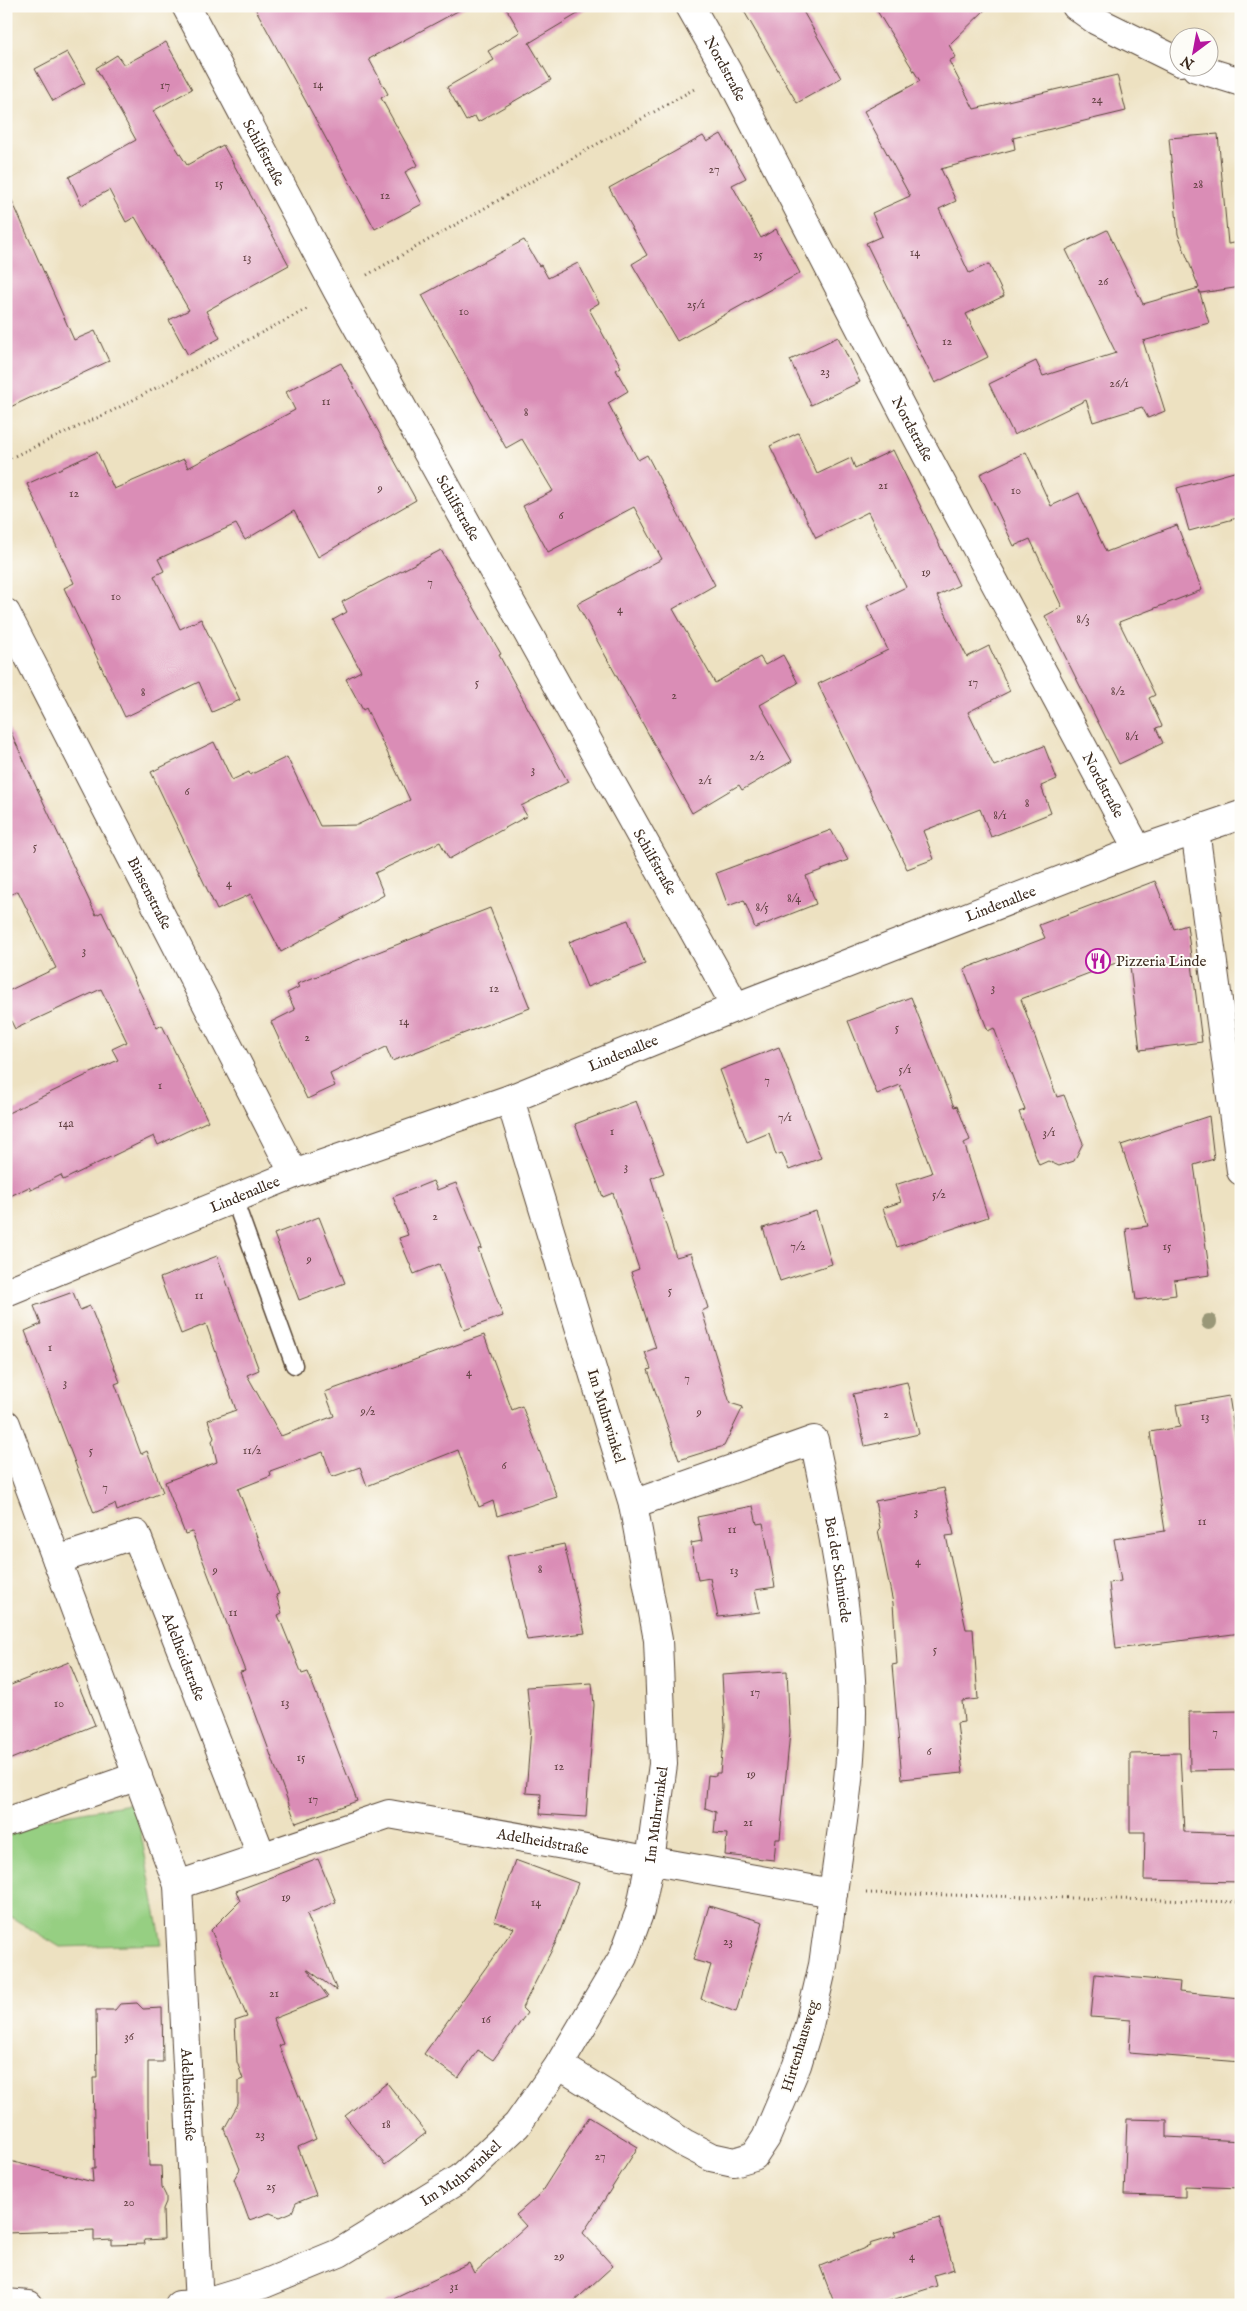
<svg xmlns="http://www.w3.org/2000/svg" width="1247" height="2311" font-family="'IM FELL English',serif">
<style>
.green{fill:#96cf82;stroke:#687c50}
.building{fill:#da8db6}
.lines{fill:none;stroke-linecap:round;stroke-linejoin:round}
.service-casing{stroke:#564536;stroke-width:19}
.minor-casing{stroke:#564536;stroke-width:30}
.tertiary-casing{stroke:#564536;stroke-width:30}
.path{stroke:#564536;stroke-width:3;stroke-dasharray:1 4;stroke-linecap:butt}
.service{stroke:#fff;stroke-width:16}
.minor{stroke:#fff;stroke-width:28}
.tertiary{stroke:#fff;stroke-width:28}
.tree{fill:#9a9878}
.labels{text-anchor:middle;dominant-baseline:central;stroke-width:4;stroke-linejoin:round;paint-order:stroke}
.number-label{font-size:12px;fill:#634344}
.street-label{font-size:15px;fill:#3b2a1e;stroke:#fdfcf7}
.poi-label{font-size:15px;fill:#3b2a1e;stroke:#fdfcf7;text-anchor:start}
</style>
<rect width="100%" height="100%" fill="#fdfcf7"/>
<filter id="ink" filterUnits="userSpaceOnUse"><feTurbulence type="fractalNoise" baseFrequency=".02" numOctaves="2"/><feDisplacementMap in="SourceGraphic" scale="10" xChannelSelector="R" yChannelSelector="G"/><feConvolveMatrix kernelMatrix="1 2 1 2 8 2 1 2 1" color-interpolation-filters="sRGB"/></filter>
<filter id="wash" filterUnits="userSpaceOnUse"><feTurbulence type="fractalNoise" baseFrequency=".0096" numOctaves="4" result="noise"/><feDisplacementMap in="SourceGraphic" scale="20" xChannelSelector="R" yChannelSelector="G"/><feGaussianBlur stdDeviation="1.12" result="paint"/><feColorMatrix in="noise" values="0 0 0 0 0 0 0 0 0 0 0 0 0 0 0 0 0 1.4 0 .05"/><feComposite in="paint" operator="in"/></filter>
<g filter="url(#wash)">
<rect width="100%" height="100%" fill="#ede1c1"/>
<path class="green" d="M135,1803L162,1944L60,1947L6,1914V1832L25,1822Z"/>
<g id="blocks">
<g class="building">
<path d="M254,6H467L369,59L388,94L381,98L418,165L405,172L422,204L375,229Z"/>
<path d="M505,6H591L529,43L551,80L478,122L475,116L466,121L447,87L494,60L488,51L520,32Z"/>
<path d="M741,6H800L841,78L797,103Z"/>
<path d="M874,6H989L949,45L956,57L949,61L974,109L1117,75L1126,111L1013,138L1015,149L941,169L956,201L939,209L969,273L989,264L1004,296L966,314L988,357L935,383L866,243L882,236L872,213L910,196L864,111L920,81Z"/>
<path d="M166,42L192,89L153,111L187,165L223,145L289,265L206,311L220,338L188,355L169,320L189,310L135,217L126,222L109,190L82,205L69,177L136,140L96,68L117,55L124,65Z"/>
<path d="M67,52L85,83L53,101L35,69Z"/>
<path d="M721,134L746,178L732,185L761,238L776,229L800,273L677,341L632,264L647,255L609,188L703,136L707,142Z"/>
<path d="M1218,134L1228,244L1241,242V287L1201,293L1199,290L1209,323L1143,341L1165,411L1148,418L1142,407L1093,422L1086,400L1014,435L989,384L1036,361L1043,376L1116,353L1066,250L1107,230L1143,304L1199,288L1178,234L1169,138Z"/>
<path d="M6,187L74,340L95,331L109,361L6,409Z"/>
<path d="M524,240L539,266L541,265L548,278L578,263L599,303L589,309L621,367L616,370L628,391L608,403L638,460L647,455L715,585L673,609L715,683L760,657L765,665L783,655L798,683L760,705L792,761L742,790L739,785L692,813L577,604L662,559L634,507L548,552L523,506L553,491L522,439L506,448L422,295Z"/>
<path d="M838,337L860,382L811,405L790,360Z"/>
<path d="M341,363L416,500L318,557L294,511L245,540L236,524L158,559L164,571L154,576L180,629L201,619L240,700L212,712L199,682L125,717L64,588L74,583L27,484L97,452L114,489L184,459L188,468L295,410L286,392Z"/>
<path d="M798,433L817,474L851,458L855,468L893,450L959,585L937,596L967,657L989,646L1010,691L968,712L994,766L1044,746L1057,779L1041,786L1051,813L991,837L980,809L923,831L934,859L907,869L818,684L888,650L867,606L906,587L868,512L816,538L770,446Z"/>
<path d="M1026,452L1051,506L1079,493L1106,552L1177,525L1202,590L1119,622L1155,695L1149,698L1162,726L1156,728L1163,743L1119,764L1045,616L1062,607L1030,539L1014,546L980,474Z"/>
<path d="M1241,470V517L1189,531L1177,488Z"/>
<path d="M441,550L501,654L499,655L568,782L521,806L527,816L449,859L440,842L375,873L384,895L281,952L251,894L217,910L151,772L214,742L232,780L249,772L250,775L287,757L320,826L357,825L410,800L366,708L363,710L346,679L361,671L333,620L347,612L342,602Z"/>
<path d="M6,722L96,915L102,912L157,1028L162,1025L208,1121L158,1145L154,1136L63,1180L61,1175L31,1190L29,1187L6,1198V1114L118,1060L112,1049L127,1042L101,989L15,1029L6,1011V992L56,968L18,891L6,897Z"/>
<path d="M831,830L848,860L806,876L816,904L755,928L744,900L728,906L716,873Z"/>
<path d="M1155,881L1174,929L1187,925L1202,1042L1140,1050L1129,958L1021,999L1057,1097L1064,1095L1083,1143L1074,1161L1059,1166L1048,1161L1039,1165L1019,1112L1025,1110L994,1028L988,1031L964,969L1045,938L1039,925Z"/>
<path d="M490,908L530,1008L392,1061L386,1047L330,1074L335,1086L307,1099L271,1022L295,1010L287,993L299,987L297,984Z"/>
<path d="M628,920L645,964L587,987L569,942Z"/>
<path d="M911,997L954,1107L957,1106L970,1140L964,1143L988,1217L897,1247L883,1208L901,1202L895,1185L932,1173L900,1085L877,1094L848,1021Z"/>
<path d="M779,1047L821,1158L789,1170L782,1153L776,1155L769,1133L747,1142L720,1070Z"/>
<path d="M636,1101L664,1173L651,1178L676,1257L691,1253L708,1308L702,1311L730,1403L743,1407L724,1446L679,1460L648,1370L651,1369L645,1352L656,1348L631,1272L639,1269L613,1193L603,1197L575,1124Z"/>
<path d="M1209,1116L1214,1159L1194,1165L1210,1275L1174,1280L1176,1295L1136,1300L1126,1229L1148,1226L1121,1145Z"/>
<path d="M433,1181L437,1190L456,1183L482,1248L478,1249L503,1316L464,1330L439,1264L414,1274L399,1238L408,1235L393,1197Z"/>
<path d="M816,1211L832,1264L780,1281L763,1228Z"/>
<path d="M319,1217L345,1283L299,1300L274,1234Z"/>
<path d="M217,1256L259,1370L247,1375L281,1436L334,1416L325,1392L484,1335L512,1410L522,1406L557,1497L497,1516L493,1501L479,1507L458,1450L367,1486L360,1467L332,1477L323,1452L270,1471L271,1476L238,1489L279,1594L276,1595L282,1613L278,1615L302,1674L308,1672L357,1801L296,1823L240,1672L245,1671L192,1532L185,1534L165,1482L217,1462L212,1441L214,1438L208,1420L236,1410L206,1324L181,1334L160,1278Z"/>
<path d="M73,1292L80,1310L90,1306L120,1382L115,1384L141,1454L147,1451L163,1492L117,1511L115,1504L94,1513L25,1331L41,1324L34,1306Z"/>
<path d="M907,1382L919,1434L865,1446L853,1394Z"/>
<path d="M1229,1396L1241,1475V1633L1116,1649L1109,1583L1121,1581L1114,1539L1165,1531L1150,1432L1180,1427L1176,1405Z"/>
<path d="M944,1488L954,1535L946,1536L966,1629H973L978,1699L962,1701L964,1722L957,1723L963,1773L902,1779L892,1665L897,1664L893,1603L878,1530L880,1528L875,1501Z"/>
<path d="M753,1506L757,1524L763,1523L775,1587L755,1590L760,1612L718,1617L710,1578L698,1580L691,1543L702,1541L697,1517Z"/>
<path d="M564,1544L585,1633L527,1640L507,1556Z"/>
<path d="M69,1662L95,1725L6,1761V1687Z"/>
<path d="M787,1671L790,1732L780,1839H776L774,1860L725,1855L727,1834L714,1833L716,1812L705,1808L708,1775L716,1776V1773H720L725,1726L722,1675Z"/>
<path d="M592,1683L594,1705L586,1817L540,1814L541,1794L526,1793L531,1729L527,1687Z"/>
<path d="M1241,1711V1770L1190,1771L1189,1712Z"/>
<path d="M1180,1753L1184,1832L1241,1834V1882L1144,1880L1145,1832H1130V1754Z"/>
<path d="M318,1859L336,1902L307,1914L337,1991L307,1969L328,1997L273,2019L283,2044L279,2046L316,2139L298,2147L316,2195L296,2203L292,2212L280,2217L270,2213L249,2220L234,2179L240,2169L224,2129L238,2104V2081L243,2079L237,2062L235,2021L247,2017L211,1930L240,1901L236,1891Z"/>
<path d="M515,1860L578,1883L556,1942L522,2008L527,2013L493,2060L478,2050L458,2078L424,2054L514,1928L494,1921Z"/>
<path d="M709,1906L763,1922L736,2012L701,1999L711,1965L693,1960Z"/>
<path d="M1095,1974L1180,1982L1179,1992L1241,1998V2062L1129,2053L1131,2020L1091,2017Z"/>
<path d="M137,2003L143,2009L162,2008L163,2062H148V2106L149,2166H161L162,2188L166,2196V2202L163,2209L164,2239L144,2240L145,2244L112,2245V2240L94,2241V2230L6,2233V2160L93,2182L92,2168H95L93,2078H97L96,2010H115L120,2004Z"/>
<path d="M387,2083L426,2133L385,2165L345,2116Z"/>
<path d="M589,2117L638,2147L583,2233L613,2266L570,2305H381L469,2263L474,2273L526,2226L516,2215L540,2194Z"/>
<path d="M1127,2119L1167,2120V2137L1241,2141V2188L1185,2186V2197L1124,2195Z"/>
<path d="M939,2218L954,2269L934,2275L937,2286L876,2305H835L820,2266L870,2246L869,2244L896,2236L894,2232Z"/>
</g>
</g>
</g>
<g filter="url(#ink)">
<use href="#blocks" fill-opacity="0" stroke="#564536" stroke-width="1"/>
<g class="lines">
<defs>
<path id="service" d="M234,1199L294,1365"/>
<g id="minor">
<path id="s1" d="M186,6L338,292L736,1007"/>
<path id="s2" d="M690,6L727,71L903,411L1138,850"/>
<path id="s3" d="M6,613L294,1174"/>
<path d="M1195,830L1241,1171"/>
<path id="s4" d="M6,1292L294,1174L510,1099L736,1007L1138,850L1241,815"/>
<path id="s5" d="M6,1424L178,1885L199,2305"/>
<path id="s6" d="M633,1504L814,1440C833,1529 851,1620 852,1711C852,1772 841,1832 833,1893"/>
<path id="s7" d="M57,1560L136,1534L262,1857"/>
<path d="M6,1822L138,1776"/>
<path id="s8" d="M178,1885L389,1814L833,1893L823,1965L809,2025L797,2065L766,2138L754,2156L734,2162L711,2157L684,2143L559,2065"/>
<path d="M6,2303L29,2305"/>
<path id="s9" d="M179,2305L199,2304L264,2284L339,2253L461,2178L517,2125L559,2065L623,1957L640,1911L650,1861L663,1764L658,1640L633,1504L510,1099"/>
</g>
<g id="tertiary">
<path d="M1076,6L1097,21L1180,62"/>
<path d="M1196,68L1241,82"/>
</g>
</defs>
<use href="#service" class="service-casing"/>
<use href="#minor" class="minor-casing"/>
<use href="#tertiary" class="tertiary-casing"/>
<g class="path">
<path d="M367,275L696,88"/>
<path d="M6,460L112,411L307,309"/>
<path d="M866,1893L1241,1902"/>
</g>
<use href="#service" class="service"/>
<use href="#minor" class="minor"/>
<use href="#tertiary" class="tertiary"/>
</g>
<circle class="tree" cx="1209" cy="1322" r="8"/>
</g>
<defs>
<symbol id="restaurant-ring" viewBox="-11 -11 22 22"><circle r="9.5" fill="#fdfcf7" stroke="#b5179e" stroke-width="1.5"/><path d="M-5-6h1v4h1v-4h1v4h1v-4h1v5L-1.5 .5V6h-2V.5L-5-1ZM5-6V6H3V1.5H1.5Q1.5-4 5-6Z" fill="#b5179e"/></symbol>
</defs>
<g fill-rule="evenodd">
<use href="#restaurant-ring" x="1084" y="947" width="28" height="28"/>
</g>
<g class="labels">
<g class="number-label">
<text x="318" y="84">14</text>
<text x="165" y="85">17</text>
<text x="1097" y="99">24</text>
<text x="714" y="169">27</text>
<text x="219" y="183">15</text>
<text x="1198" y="184">28</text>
<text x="385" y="195">12</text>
<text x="915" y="252">14</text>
<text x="758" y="254">25</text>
<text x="247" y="257">13</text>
<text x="1103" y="281">26</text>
<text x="696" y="304">25/1</text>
<text x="464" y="311">10</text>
<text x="947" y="341">12</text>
<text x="825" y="371">23</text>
<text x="1119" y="383">26/1</text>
<text x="326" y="401">11</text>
<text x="526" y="412">8</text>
<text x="883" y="485">21</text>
<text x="380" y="488">9</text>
<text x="1016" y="490">10</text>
<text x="74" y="493">12</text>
<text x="561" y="515">6</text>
<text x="926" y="572">19</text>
<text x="430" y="582">7</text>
<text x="116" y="596">10</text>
<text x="620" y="609">4</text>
<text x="1083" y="619">8/3</text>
<text x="477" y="682">5</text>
<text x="973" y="682">17</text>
<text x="1118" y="691">8/2</text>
<text x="143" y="692">8</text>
<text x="674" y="695">2</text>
<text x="1132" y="736">8/1</text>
<text x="757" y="756">2/2</text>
<text x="533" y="769">3</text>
<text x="705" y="780">2/1</text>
<text x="187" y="791">6</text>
<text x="1027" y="803">8</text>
<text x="1000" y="815">8/1</text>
<text x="35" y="846">5</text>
<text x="229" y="883">4</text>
<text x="794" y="898">8/4</text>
<text x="762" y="907">8/5</text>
<text x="84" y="950">3</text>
<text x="993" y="987">3</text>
<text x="494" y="988">12</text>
<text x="404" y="1021">14</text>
<text x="897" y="1027">5</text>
<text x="307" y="1037">2</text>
<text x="905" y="1069">5/1</text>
<text x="767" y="1080">7</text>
<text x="160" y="1085">1</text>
<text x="785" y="1117">7/1</text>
<text x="66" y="1123">14a</text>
<text x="612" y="1131">1</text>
<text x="1049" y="1132">3/1</text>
<text x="626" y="1166">3</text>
<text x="939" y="1194">5/2</text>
<text x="435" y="1216">2</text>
<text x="798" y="1246">7/2</text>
<text x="1167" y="1246">15</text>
<text x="309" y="1259">9</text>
<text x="670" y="1290">5</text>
<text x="199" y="1295">11</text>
<text x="50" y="1347">1</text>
<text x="469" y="1372">4</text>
<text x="687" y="1378">7</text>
<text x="65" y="1382">3</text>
<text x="368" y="1411">9/2</text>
<text x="699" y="1412">9</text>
<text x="886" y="1414">2</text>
<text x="1205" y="1416">13</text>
<text x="91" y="1450">5</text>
<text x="252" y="1450">11/2</text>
<text x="504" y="1465">6</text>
<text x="105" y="1487">7</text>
<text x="916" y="1511">3</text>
<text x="1202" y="1521">11</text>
<text x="732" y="1529">11</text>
<text x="918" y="1561">4</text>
<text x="540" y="1569">8</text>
<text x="215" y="1570">9</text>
<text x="734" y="1570">13</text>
<text x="233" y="1612">11</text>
<text x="935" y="1649">5</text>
<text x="755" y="1692">17</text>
<text x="285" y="1702">13</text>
<text x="59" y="1703">10</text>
<text x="1215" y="1732">7</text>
<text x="929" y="1751">6</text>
<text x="301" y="1757">15</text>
<text x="559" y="1766">12</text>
<text x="751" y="1774">19</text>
<text x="313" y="1799">17</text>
<text x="748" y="1822">21</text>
<text x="286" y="1897">19</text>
<text x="536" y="1902">14</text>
<text x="728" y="1941">23</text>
<text x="274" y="1993">21</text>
<text x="486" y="2019">16</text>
<text x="129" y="2036">36</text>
<text x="386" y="2124">18</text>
<text x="260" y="2134">23</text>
<text x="600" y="2156">27</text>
<text x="271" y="2186">25</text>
<text x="129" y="2202">20</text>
<text x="559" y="2256">29</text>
<text x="912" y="2256">4</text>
<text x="454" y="2286">31</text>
</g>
<g class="street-label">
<text stroke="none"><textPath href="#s2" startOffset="72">Nordstraße</textPath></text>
<text stroke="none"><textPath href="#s1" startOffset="166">Schilfstraße</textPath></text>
<text stroke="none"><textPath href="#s2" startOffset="478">Nordstraße</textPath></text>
<text stroke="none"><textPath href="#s1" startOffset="571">Schilfstraße</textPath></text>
<text stroke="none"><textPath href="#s2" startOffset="882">Nordstraße</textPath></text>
<text stroke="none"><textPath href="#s1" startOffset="976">Schilfstraße</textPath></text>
<text stroke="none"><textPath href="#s3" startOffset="315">Binsenstraße</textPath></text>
<text stroke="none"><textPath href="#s4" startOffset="1068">Lindenallee</textPath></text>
<text stroke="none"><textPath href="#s4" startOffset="662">Lindenallee</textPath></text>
<text stroke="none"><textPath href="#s4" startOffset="258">Lindenallee</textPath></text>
<text transform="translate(606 1416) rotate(73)">Im Muhrwinkel</text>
<text stroke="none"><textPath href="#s6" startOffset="324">Bei der Schmiede</textPath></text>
<text stroke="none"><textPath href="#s7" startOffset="215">Adelheidstraße</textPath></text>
<text stroke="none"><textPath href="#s9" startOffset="735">Im Muhrwinkel</textPath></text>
<text stroke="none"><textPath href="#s8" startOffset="379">Adelheidstraße</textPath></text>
<text transform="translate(800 2046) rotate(-73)">Hirtenhausweg</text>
<text stroke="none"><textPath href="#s5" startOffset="702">Adelheidstraße</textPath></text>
<text stroke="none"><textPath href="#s9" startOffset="315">Im Muhrwinkel</textPath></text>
</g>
<g class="poi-label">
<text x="1116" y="961">Pizzeria Linde</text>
</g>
</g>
<rect width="1247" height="2311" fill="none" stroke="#fdfcf7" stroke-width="25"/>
<g transform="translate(1194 52) rotate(212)"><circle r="24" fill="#fdfcf7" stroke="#afa8a0"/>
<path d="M0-4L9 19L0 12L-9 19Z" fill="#b5179e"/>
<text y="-8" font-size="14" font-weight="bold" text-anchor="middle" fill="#3b2a1e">N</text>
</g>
</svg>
